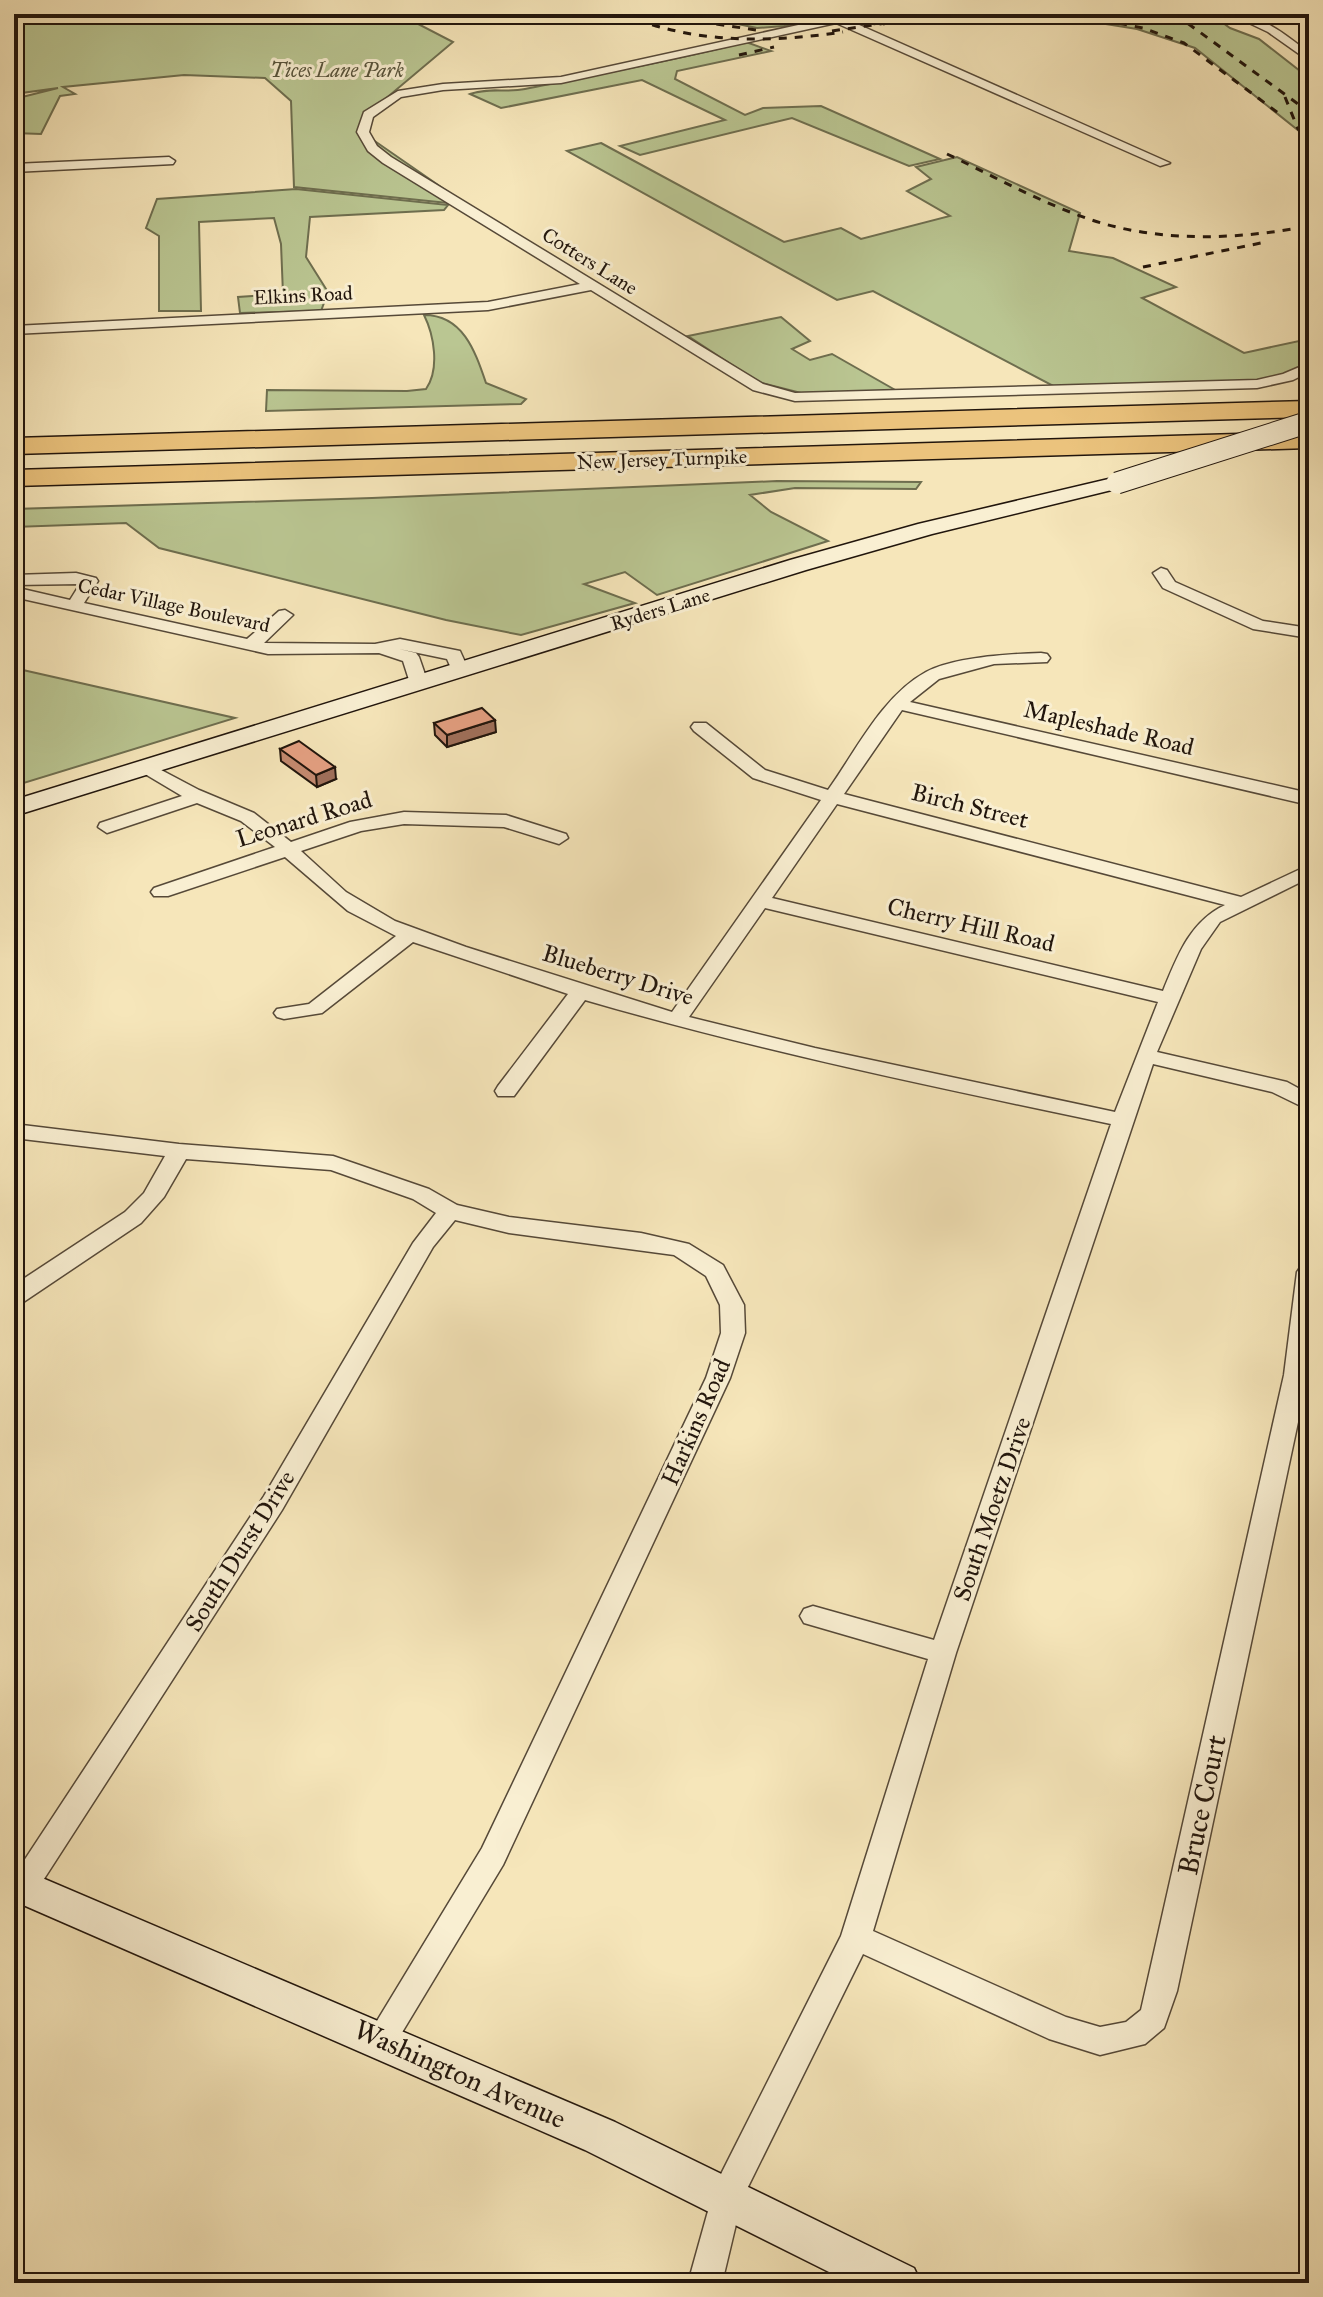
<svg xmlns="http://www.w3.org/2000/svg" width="1323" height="2297" font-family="'IM FELL Great Primer',serif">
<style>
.green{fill:#bac692;stroke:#6e6e4f;stroke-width:2}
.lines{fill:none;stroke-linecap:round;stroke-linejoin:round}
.street-casing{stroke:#564938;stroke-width:3}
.secondary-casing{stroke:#21150c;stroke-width:3}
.highway-casing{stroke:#21150c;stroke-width:3}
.street{fill:#f9efd2;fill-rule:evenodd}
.secondary{fill:#f9efd2;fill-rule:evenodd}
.highway{fill:#ebc37d;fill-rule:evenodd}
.rail{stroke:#21150c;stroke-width:3;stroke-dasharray:8 8;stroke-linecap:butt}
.secondary-bridge-casing{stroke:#21150c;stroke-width:23;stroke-linecap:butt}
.secondary-bridge{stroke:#f9efd2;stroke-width:21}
.wall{fill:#c58a70;stroke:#21150c;stroke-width:2}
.shaded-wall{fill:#a0705b;stroke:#21150c;stroke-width:2}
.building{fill:#e5a082;stroke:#21150c;stroke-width:2}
.labels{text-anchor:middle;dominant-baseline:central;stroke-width:6;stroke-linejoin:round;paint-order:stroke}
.far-park-label{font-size:20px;font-style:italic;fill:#57533b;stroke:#f9efd2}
.far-street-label{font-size:20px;fill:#21150c;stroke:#f9efd2}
.street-label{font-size:24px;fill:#21150c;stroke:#f9efd2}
.near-street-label{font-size:28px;fill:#21150c;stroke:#f9efd2}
</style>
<rect width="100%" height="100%" fill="#f6e6ba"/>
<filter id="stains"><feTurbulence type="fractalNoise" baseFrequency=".0025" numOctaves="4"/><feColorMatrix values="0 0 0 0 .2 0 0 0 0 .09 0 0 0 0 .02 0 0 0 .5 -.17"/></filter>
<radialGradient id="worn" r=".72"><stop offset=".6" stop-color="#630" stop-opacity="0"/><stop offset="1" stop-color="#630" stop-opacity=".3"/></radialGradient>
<g class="green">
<path d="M14,14H399L453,42L378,105L366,135L467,205L294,187L291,101L265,78L184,75L63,87L75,94L60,96L41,134L14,133V99L58,88L14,94Z"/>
<path d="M689,14H833L784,26L757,28Z"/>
<path d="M884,14H1211L1230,28L1259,39L1309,78V139L1195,48L1137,29L1062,17H910L876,24Z"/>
<path d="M746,42L771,51L677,71L675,79L745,115L763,108L821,106L940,159L909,166L792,118L640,155L620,146L725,120L642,80L501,108L470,94C489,87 506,93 525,89C599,74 673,61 746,42Z"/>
<path d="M601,143L784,242L841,228L861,239L950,216L907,191L931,179L916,167L957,157L1080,213L1069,251L1113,258L1176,287L1142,298L1244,353L1299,341L1309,349V363L1269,383L1059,389L873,291L837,300L567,151Z"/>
<path d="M296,189L448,205L444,210L310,217L306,257L328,292L321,311L240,313L238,297L283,294L281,244L274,218L199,222L201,311H159V236L146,228L157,199Z"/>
<path d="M424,315C463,315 475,351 486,383L526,399L521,404L266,411L267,390L407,391L426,389C440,369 434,335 424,315Z"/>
<path d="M781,317L810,341L792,349L810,360L832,354L897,391L801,393L758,382L688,336Z"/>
<path d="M777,481L921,482L916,489L795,488L750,495L771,512L828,541L657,595L625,572L584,584L635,603L521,635L446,620L159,548L126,523L14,527V509L372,498Z"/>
<path d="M14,668L235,718L14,786Z"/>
</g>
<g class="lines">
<defs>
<g id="street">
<path d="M848,14H868L848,20L1170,163L1160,166L836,23L561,83L443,90L401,97L373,117L369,132L377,146L391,157L763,384L795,393L1257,380L1283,374L1309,363V372L1293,380L1257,388L795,401L753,390L591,290L488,310L14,334V326L488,302L580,284L383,163L368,151L357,132L364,112L398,91L443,84L561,77Z"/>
<path d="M1230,14C1261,14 1285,34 1309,53V61L1268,32Z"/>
<path d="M169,157L175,161L173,164L14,172V164Z"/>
<path d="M1161,568L1167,570L1175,582L1263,621L1309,628V638L1253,629L1163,588L1153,573Z"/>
<path d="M76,573L96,578L98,581L84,603L247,639L279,611L285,610L293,615L264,643L375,644L400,639L460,651L469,671L466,675H454L447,659L399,649L416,653L419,657L428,683L419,688L410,683L403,661L379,653L268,654L14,597V587L70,600L80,584L14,585V575Z"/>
<path d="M1041,653L1047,654L1050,658L1047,662L994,664L939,679L910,702L1309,793V805L902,710L844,794L1241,897L1309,865V878L1220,922L1201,949L1157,1052L1287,1082L1309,1094V1110L1272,1092L1153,1064L956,1653L873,1931L1066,2017L1100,2027L1126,2022L1141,2010L1284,1375L1297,1272L1301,1266L1309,1264L1308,1375L1177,1991L1164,2028L1145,2044L1100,2055L1049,2039L863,1954L742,2199L722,2283H688L715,2186L841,1936L928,1659L804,1623L800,1616L804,1609L813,1606L934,1640L1111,1124C934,1087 757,1050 585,1000L514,1096H498L495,1091L498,1086L568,994L413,942L322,1013L284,1019L277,1017L274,1013L277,1009L309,1004L396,936L348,911L285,857L168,896H154L151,892L154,888L275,847L241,821L197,803L107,833L98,827L100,823L182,796L140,771L137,767L140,763L146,762L199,790L254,813L291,842L350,822L404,812L506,815L566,834L568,838L559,844L504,827L404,824L361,831L301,851L346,892L395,921L466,947L672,1012L821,800L753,778L694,731L691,727L694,723H706L765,770L828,790C856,751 882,696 926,672C954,657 1009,654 1041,653ZM837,804L1225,905C1190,921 1177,957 1163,991L772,898ZM765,908L1158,1002L1115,1112L815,1048L689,1017Z"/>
<path d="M14,1124L179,1144L333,1156L429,1189L457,1205L509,1217L641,1233L689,1244L723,1265L744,1305L745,1333L730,1378L503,1865L392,2049L381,2053L370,2049L366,2039L482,1848L706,1378L721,1333L720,1305L706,1276L674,1255L509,1233L455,1220L433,1247L282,1510L33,1896L23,1900L14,1896V1876L264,1496L413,1243L436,1213L413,1199L331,1170L186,1159L164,1197L141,1223L22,1303L14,1305V1285L125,1212L144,1193L165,1156L14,1138Z"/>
</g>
<g id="secondary">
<path d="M1117,477L1124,479L1128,483L1124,487L932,534L806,570L14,816V800L790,560L918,524Z"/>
<path d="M14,1866L615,2122L914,2268L921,2283H851L585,2150L14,1901Z"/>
</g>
<g id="highway">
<path d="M1309,401V417L14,454V438Z"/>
<path d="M1309,432V448L14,486V470Z"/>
</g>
</defs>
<use href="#street" class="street-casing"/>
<use href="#secondary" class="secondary-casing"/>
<use href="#highway" class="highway-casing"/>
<use href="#street" class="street"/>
<use href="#secondary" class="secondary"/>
<use href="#highway" class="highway"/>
<g class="rail">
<path d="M622,14C694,44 767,43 843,32"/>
<path d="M686,14L716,24L756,30"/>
<path d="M1072,14L1143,28L1184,43L1281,115"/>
<path d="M1175,14L1309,112"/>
<path d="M939,19H1082"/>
<path d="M883,24L930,14"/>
<path d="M832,31L893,22"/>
<path d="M739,55L774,47"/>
<path d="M1285,97L1298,129L1309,139"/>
<path d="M947,154C993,176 1038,201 1086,218C1156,243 1236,240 1309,226"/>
<path d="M1143,267L1261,243"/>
</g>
<defs>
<path id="secondary-bridge" d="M1117,483L1309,422"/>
</defs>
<use href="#secondary-bridge" class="secondary-bridge-casing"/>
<use href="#secondary-bridge" class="secondary-bridge"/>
</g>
<g class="wall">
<path d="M434,723L496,732L447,747L435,735Z"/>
<path d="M280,749L336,779L317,787L281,761Z"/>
</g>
<g class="shaded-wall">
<path d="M495,720L496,732L447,747V735Z"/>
<path d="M335,767L336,779L317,787L316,775Z"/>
</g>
<g class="building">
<path d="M482,708L495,720L447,735L434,723Z"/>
<path d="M299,741L335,767L316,775L280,749Z"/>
</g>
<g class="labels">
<g class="far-park-label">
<text x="337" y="70">Tices Lane Park</text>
</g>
<g class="far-street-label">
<text transform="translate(590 261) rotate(32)">Cotters Lane</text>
<text transform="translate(303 295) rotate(-3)">Elkins Road</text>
<text transform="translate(662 459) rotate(-2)">New Jersey Turnpike</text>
<text transform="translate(174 605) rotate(12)">Cedar Village Boulevard</text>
<text transform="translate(660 609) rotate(-17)">Ryders Lane</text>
</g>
<g class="street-label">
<text transform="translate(1109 728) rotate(13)">Mapleshade Road</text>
<text transform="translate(970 806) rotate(14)">Birch Street</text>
<text transform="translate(304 819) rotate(-17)">Leonard Road</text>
<text transform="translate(971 925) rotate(13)">Cherry Hill Road</text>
<text transform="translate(618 975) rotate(17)">Blueberry Drive</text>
<text transform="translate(696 1422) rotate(-66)">Harkins Road</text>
<text transform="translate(992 1509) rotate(-71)">South Moetz Drive</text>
<text transform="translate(240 1551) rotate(-58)">South Durst Drive</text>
</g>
<g class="near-street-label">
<text transform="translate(1202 1805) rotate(-78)">Bruce Court</text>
<text transform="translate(460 2074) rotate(24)">Washington Avenue</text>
</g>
</g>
<rect width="1323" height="2297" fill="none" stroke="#f6e6ba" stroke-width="48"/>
<rect x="16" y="16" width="1291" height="2265" fill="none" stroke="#21150c" stroke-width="4"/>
<rect x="24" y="24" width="1275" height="2249" fill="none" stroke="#21150c" stroke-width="2"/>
<rect width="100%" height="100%" filter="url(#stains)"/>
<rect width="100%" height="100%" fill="url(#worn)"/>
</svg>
